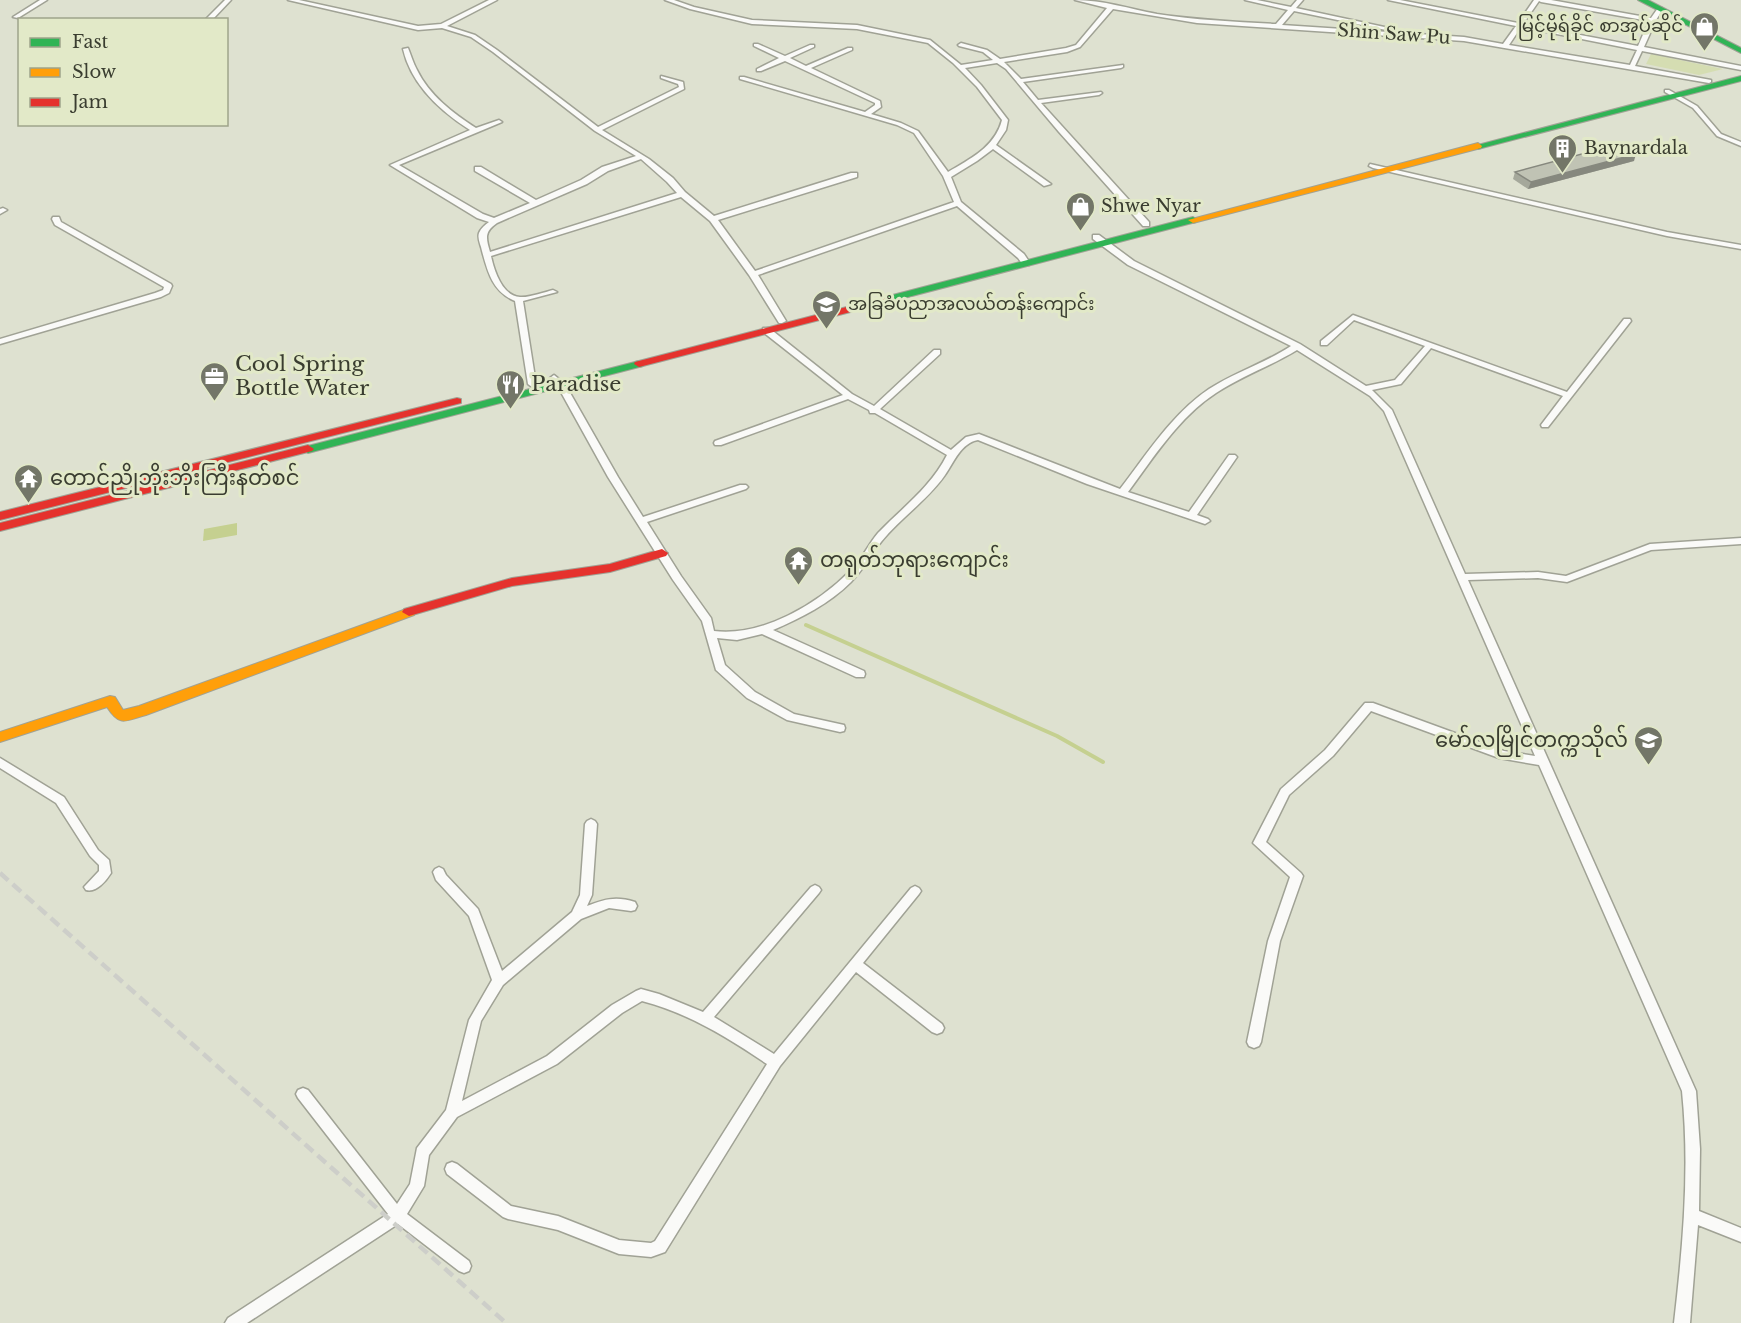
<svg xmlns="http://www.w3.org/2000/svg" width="1741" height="1323" font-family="'Libre Baskerville','Noto Sans Myanmar',serif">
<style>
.green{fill:#d5ddb2}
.water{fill:#c5d090}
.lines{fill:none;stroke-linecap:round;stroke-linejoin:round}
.stream{stroke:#c5d090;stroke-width:4}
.street-casing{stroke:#a0a295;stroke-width:3}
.fast-casing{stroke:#a0a295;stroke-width:2}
.slow-casing{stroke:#a0a295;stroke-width:2}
.jam-casing{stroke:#a0a295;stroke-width:2}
.street{fill:#fafaf8;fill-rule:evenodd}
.fast{fill:#30b455;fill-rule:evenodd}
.slow{fill:#ff9f0a;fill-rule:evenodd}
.jam{fill:#e5322d;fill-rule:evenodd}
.rail{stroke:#cdcec9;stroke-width:4.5;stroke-dasharray:11 6;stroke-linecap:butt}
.wall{fill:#a5a89b}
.shaded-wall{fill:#86887e}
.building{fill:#c0c3b4;stroke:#86887e;stroke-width:1.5}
.labels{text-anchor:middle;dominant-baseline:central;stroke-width:6;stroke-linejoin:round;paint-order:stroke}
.far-poi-label{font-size:18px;fill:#3a3d30;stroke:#e2e9c8;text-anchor:start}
.far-street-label{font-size:18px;fill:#3a3d30;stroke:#e2e9c8}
.poi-label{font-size:21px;fill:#3a3d30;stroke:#e2e9c8;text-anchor:start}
</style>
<rect width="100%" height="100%" fill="#dee1d0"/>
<path class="green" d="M1651,54L1723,69L1699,75L1646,64Z"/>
<path class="water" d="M237,523V535L203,541L204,529Z"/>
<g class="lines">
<path class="stream" d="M806,625L1057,736L1103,762"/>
<defs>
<g id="street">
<path d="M40,0H47L18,18L13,17Z"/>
<path d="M225,0H231L212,20H205Z"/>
<path d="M288,0H299L418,26L441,24L489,0H497L447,26L475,35L497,50L598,127L679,87L678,84L661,78V76L683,82L684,89L602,130L649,159L673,178L685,192L714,216L851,173H857V177L718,220L755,271L954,202L943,176L914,133L897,125L740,79V77H744L865,112L875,105V103L785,61L761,71H757V69L779,58L754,46V44H758L785,56L810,45H814V47L790,58L806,66L848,48H852V50L811,68L880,101L881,107L871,114L901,123L918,131L948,172C970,159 995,147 1002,120L977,87L953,63L928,43L857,29L752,24L690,9L665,0H674L694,7L752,20L857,25L930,40L961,65L993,60L983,52L959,46L958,45L961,43L987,50L1000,59L1066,48L1076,45L1107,8L1075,0C1103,0 1130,9 1157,14C1196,20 1236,22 1276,24L1288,10L1245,0H1257L1291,7L1297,0H1303L1296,8L1389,28L1386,30L1294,11L1282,25L1464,37L1503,44L1516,26L1388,0H1400L1518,23L1534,0H1551L1651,18L1658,8H1662L1663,9L1656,20L1644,47L1741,66V70L1642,51L1635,66L1711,80V82L1709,83L1464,41L1197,23L1113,9L1080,47L1067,52L1004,62L1021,79L1123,65V67L1121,68L1023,82L1038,100L1101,92L1102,93L1099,95L1041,103L1149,222V226H1143L1059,132L1006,69L997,63L965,68L981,85L1008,120L1006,130L996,145L1051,184L1044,186L993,149L977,161L951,177L961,202L1024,254L1030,263L1029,265H1023L1018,258L957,206L758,275L786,321L782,323H779L749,275L710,221L681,197L491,256C494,270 502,296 520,297C528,298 545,292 553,290L557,292L523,301L536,384L532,387L528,384L515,301C493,292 488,273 482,251C481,245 477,239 479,233C481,228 485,225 489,222L477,218L390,165L470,130C440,111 411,84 403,49L408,48C411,55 413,63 417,70C429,95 453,113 476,128L499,120L502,122L399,165L483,214L494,218L530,203L475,171V167H481L536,200L581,180L602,167L636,156L595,131L493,52L471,37L442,28L418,30ZM1539,1L1541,2L1649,21L1638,46L1523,24ZM1521,27L1637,50L1630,65L1509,45ZM641,159L667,182L677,193L490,252C486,238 484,232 497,223L587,184L608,171Z"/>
<path d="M1665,90H1669L1697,106L1721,134L1741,142V146L1717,136L1693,108L1665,92Z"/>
<path d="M1370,164L1667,232L1741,245V249L1667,236L1373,168L1369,166Z"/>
<path d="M3,208L7,210L0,214V209Z"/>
<path d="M53,217H59L61,222L171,284L172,286L169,293L161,297L0,344V339L155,293L163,290L164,287L55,225L52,219Z"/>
<path d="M1093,235H1099L1134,261L1300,344L1366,386L1395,380L1425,346L1354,320L1327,345H1321V341L1353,315L1567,392L1624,319H1630L1631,321L1548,427H1542L1541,425L1563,396L1431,348L1401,384L1372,390L1392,410L1465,574L1538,572L1566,576L1650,544L1741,538V544L1651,550L1567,582L1538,578L1468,580L1696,1091L1700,1149L1699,1211L1741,1228V1242L1698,1225L1690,1323H1674C1683,1245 1690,1169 1682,1091L1539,765L1499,758L1371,711L1333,756L1289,795L1266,842L1301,873L1303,876L1280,941L1261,1042L1259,1046L1254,1048L1249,1046L1247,1042L1268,941L1290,877L1253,843L1281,789L1325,750L1365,703H1373L1504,751L1535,756L1384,411L1370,396L1297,350C1271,366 1242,376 1216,393C1179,417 1154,457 1128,492L1189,512L1229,455H1235L1237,457L1197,515L1208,519L1210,521L1205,524L1087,484L978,440C961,443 954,462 945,475C927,501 900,518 881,542C871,555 863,570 851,582C829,604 801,618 773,630L864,671L865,674L864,677H856L762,634L737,640L717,638L725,665L755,692L794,714L844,725L845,728L844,731L840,732L787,720L747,698L716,670L702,621L673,580L608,477L557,385L550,378L554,375L565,384L618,477L643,517L740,485H746L748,487L746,489L647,522L681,576L711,618L714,631C762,637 818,604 851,570C862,559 868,545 878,533C902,508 931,487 947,455L875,413H870L869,410L848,399L721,445H715L714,443L715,441L843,395L763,332V328H769L852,394L874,406L934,350H940V354L880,409L951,450L966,437L979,434L1120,489C1147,454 1172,414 1209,389C1235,372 1265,363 1291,346L1128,265L1093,239Z"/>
<path d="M0,758L64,797L98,850L109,860L111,873C106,881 96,893 86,890L84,887L99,871V865L90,856L56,803L0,768Z"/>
<path d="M591,819L595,821L597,824L592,895L587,906C605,899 616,896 635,902L637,906L635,910L631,911L609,908L581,919L503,985L481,1021L462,1101L547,1056L612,1005L636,991L641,989L659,994L703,1012L811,887L815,885L819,887L821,890L819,893L714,1017L774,1054L911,888L915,886L919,888L921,891L919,894L863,963L942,1024L944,1028L942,1032L937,1034L932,1032L856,972L780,1066L665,1252L651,1257L619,1254L558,1230L508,1219L503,1217L447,1174L445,1169L447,1164L452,1162L457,1164L511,1206L558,1216L619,1240L651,1243L655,1241L767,1064C727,1037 688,1013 642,1001L622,1013L557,1064L457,1117L429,1155L424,1186L407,1214L469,1261L471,1266L469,1271L464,1273L459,1271L398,1224L247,1323H225L228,1318L388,1214L298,1098L296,1094L298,1090L303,1088L308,1090L397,1204L410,1184L417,1148L446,1110L469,1020L492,980L469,916L436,880L433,872L435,869L439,867L443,869L446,875L478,909L502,971L572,912L580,895L585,824L587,821Z"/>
</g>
<g id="fast">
<path d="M1638,0H1648L1741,48V53Z"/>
<path d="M1741,76V81L1478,149L1474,146Z"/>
<path d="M1193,217L1198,220L1196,222L885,303L880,300L881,298Z"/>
<path d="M639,361L643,362V366L308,453L302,449L304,447Z"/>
</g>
<g id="slow">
<path d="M1478,143L1482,146L1481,148L1193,223L1188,220Z"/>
<path d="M409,608L414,609L416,612L414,615L146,715C125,721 120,727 107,707L0,742V732L110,696L115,697L123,710L139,706Z"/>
</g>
<g id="jam">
<path d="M885,297L889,298V302L639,367L634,364L635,362Z"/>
<path d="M457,398L461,399V403L0,520V512Z"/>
<path d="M308,445L314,449L312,451L0,531V523Z"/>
<path d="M662,549L668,553L666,556L610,572L512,586L409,616L402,612L404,609L512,578L610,564Z"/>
</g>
</defs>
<use href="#street" class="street-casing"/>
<use href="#fast" class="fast-casing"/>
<use href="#slow" class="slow-casing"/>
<use href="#jam" class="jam-casing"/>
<use href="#street" class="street"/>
<use href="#fast" class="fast"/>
<use href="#slow" class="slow"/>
<use href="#jam" class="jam"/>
<path class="rail" d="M0,873L506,1323"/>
</g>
<path class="wall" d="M1634,161L1528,189L1513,179L1515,172Z"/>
<path class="shaded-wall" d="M1636,154L1634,161L1528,189L1531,182Z"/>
<path class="building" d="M1619,144L1636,154L1531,182L1515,172Z"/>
<defs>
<symbol id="shop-pin" viewBox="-11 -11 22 30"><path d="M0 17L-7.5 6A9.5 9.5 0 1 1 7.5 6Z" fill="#737668" stroke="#e2e9c8"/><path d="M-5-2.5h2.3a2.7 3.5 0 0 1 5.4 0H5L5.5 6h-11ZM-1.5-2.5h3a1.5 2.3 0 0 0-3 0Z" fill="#fff"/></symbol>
<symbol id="building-pin" viewBox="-11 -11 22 30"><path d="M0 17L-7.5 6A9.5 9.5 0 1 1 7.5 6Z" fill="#737668" stroke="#e2e9c8"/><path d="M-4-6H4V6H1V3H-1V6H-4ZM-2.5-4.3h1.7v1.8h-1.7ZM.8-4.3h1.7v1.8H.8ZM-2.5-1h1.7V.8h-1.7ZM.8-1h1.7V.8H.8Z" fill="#fff"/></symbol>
<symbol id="school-pin" viewBox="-11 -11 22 30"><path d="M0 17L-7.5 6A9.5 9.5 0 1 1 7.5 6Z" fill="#737668" stroke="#e2e9c8"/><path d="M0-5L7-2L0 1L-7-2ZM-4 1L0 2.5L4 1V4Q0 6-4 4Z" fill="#fff"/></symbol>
<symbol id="office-pin" viewBox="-11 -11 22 30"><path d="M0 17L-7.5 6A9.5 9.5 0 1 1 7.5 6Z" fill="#737668" stroke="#e2e9c8"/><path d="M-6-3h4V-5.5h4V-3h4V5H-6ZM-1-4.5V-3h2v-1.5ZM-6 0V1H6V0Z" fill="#fff"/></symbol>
<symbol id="restaurant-pin" viewBox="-11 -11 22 30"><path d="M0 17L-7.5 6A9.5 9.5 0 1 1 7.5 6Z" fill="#737668" stroke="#e2e9c8"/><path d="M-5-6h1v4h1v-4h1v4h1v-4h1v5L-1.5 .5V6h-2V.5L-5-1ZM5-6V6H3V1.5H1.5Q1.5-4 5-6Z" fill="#fff"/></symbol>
<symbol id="temple-pin" viewBox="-11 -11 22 30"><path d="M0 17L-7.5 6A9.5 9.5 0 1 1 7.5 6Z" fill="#737668" stroke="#e2e9c8"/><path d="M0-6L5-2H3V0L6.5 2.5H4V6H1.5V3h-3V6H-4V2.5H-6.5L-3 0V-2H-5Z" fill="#fff"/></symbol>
<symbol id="university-pin" viewBox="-11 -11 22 30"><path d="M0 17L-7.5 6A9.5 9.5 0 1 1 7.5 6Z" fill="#737668" stroke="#e2e9c8"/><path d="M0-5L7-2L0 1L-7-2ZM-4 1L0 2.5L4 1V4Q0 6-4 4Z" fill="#fff"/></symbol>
</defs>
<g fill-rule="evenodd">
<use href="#shop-pin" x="1688" y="10" width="33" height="45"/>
<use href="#building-pin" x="1546" y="132" width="33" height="45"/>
<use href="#shop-pin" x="1064" y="190" width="33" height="45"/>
<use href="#school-pin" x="810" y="288" width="33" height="45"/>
<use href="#office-pin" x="198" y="360" width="33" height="45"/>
<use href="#restaurant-pin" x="494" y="368" width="33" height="45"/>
<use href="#temple-pin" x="12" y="462" width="33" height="45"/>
<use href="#temple-pin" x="782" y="544" width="33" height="45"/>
<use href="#university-pin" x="1632" y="724" width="33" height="45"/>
</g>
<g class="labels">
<g class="far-poi-label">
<text x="1683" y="26" text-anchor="end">မြင့်မိုရ်ခိုင် စာအုပ်ဆိုင်</text>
<text x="1584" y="148">Baynardala</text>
<text x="1101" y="206">Shwe Nyar</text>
<text x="848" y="304">အခြခံပညာအလယ်တန်းကျောင်း</text>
</g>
<g class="far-street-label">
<text transform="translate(1394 34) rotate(4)">Shin Saw Pu</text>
</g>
<g class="poi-label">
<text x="235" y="364">Cool Spring<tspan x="235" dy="24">Bottle Water</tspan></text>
<text x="531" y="384">Paradise</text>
<text x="50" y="478">တောင်ညိုဘိုးဘိုးကြီးနတ်စင်</text>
<text x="820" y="560">တရုတ်ဘုရားကျောင်း</text>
<text x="1628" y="740" text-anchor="end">မော်လမြိုင်တက္ကသိုလ်</text>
</g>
</g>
<rect x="18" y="18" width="210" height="108" fill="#e2e9c8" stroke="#9fa48b" stroke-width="1.5"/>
<rect x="30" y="38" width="30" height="9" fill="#30b455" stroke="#9fa48b" stroke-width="1.5"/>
<text x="72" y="48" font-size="18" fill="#3a3d30">Fast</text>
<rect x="30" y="68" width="30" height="9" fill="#ff9f0a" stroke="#9fa48b" stroke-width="1.5"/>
<text x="72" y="78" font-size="18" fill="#3a3d30">Slow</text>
<rect x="30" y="98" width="30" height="9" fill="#e5322d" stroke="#9fa48b" stroke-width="1.5"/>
<text x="72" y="108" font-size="18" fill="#3a3d30">Jam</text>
</svg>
